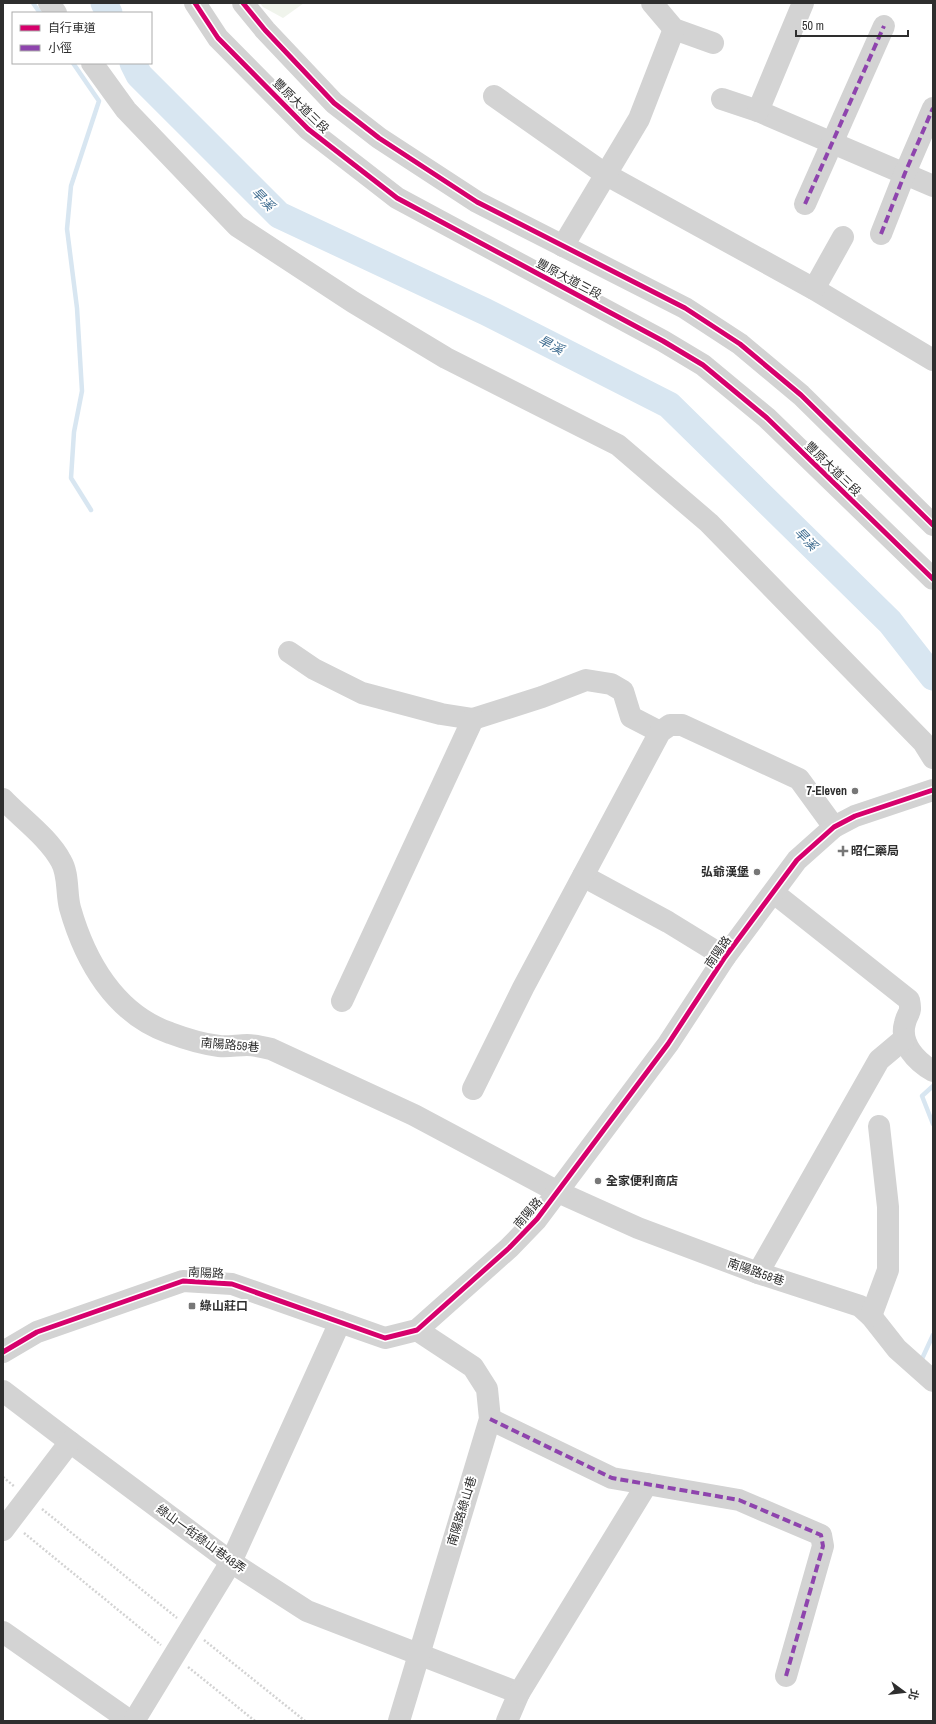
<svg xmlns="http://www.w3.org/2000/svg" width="936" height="1724" font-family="'Archivo Narrow','Noto Sans TC',sans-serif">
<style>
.green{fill:#f0f4ec}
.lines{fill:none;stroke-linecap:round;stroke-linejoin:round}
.stream{stroke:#d8e6f1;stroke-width:4.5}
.river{stroke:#d8e6f1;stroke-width:27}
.path{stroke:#d3d3d3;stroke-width:2.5;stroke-dasharray:2 2;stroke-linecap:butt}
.minor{stroke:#d3d3d3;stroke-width:22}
.quiet{stroke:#8e44ad;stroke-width:4;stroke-dasharray:8 4;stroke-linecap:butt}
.cycleway-casing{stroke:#fff;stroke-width:8}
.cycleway{stroke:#d6006c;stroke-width:5}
.poi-dot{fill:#777;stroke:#fff;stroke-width:1.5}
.labels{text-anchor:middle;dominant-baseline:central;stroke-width:4;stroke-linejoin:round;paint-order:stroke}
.street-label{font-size:12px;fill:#2e2e2e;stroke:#fff}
.poi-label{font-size:12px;font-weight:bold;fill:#2e2e2e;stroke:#fff;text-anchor:start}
.water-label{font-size:13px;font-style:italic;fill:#3d6b8f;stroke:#fff}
</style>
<rect width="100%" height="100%" fill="#fff"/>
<path class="green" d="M260,3H304L283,18L263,7Z"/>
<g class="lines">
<g class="stream">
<path d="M33,3L40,13"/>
<path d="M73,63L99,101L71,186L67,229L77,308L82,391L74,432L71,478L91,510"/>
<path d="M933,1086L922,1096L933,1124"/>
<path d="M921,1361L933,1335"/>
</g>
<g class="river">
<path d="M104,3L109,13"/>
<path d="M133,63L139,75L279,215L486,312L669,405L890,622L933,677"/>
</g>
<g class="path">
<path d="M3,1477L15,1487"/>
<path d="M42,1509L177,1618"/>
<path d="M24,1533L161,1645"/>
<path d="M204,1640L305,1721"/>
<path d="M188,1667L255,1721"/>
</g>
<g class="minor">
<path d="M49,3L56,13"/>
<path d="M195,3L218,38L308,129L397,198L663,341L703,365L767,418L933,579"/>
<path d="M243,3L265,30L334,103L379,138L477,202L685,308L740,344L801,395L933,525"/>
<path d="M652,3L674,29L713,43"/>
<path d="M92,63L126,110L237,226L353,302L446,358L618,445L709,523L923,742L933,758"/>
<path d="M494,96L605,174L814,289L933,360"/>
<path d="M722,99L758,111L933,186"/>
<path d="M758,111L803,3"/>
<path d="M805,204L884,26"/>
<path d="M881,234L905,173L933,108"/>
<path d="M563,246L639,119L674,29"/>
<path d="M814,289L843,237"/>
<path d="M289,652L314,669L362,693L441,714L473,719L542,697L586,680L611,684L623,691L631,717L660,732"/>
<path d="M3,799C21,818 49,838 61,861C69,874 66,893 70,908C85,961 115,1014 170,1033C186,1039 202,1044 219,1046C228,1047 238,1045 247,1045C255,1045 263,1047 271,1049L414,1115L558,1192L638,1228L758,1273L860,1306L871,1316L897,1349L933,1381"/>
<path d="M583,876L668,922L725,957"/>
<path d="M774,893L909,1000C912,1014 908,1011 905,1023C899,1044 917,1062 933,1071"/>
<path d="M342,1001L473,719"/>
<path d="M473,1089L523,988L660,732L670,725H682L799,779L834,827"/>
<path d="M758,1273L879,1060L904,1039"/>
<path d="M871,1316L888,1270V1207L879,1126"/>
<path d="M3,1352L37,1332L183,1281L232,1284L385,1338L417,1330L509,1248L537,1219L668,1044L725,957L797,860L834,827L855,816L933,790"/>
<path d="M3,1391L70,1442L231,1562L307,1611L519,1693L507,1721"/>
<path d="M490,1419L612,1478L739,1500L821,1535L823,1546L786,1676"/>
<path d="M3,1530L70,1442"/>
<path d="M3,1632L130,1721"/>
<path d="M519,1693L647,1484"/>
<path d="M134,1721L231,1562L340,1322"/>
<path d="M399,1721L490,1419L487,1389L473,1367L417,1330"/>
</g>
<g class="quiet">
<path d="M805,204L884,26"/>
<path d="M881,234L905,173L933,108"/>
<path d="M490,1419L612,1478L739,1500L821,1535L823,1546L786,1676"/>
</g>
<defs>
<g id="cycleway">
<path d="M195,3L218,38L308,129L397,198L663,341L703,365L767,418L933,579"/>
<path d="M243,3L265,30L334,103L379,138L477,202L685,308L740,344L801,395L933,525"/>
<path d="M3,1352L37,1332L183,1281L232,1284L385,1338L417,1330L509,1248L537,1219L668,1044L725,957L797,860L834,827L855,816L933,790"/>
</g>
</defs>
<use href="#cycleway" class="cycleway-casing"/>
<use href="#cycleway" class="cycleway"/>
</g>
<g class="poi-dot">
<circle cx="855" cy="791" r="4"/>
<path d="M841 845h4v4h4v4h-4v4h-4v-4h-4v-4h4z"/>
<circle cx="757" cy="872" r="4"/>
<circle cx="598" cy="1181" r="4"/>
<rect x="188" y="1302" width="8" height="8" rx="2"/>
</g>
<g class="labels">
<g class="street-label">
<text transform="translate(301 106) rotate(44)">豐原大道三段</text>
<text transform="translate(569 279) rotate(28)">豐原大道三段</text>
<text transform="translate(833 469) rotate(44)">豐原大道三段</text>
<text transform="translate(718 952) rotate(-55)">南陽路</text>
<text transform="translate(230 1045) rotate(5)">南陽路59巷</text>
<text transform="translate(528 1213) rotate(-49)">南陽路</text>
<text transform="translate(756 1272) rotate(19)">南陽路58巷</text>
<text transform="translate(206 1273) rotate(3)">南陽路</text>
<text transform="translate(462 1511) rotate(-73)">南陽路綠山巷</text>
<text transform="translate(201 1539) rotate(36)">綠山一街綠山巷48弄</text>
</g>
<g class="poi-label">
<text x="847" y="791" text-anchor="end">7-Eleven</text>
<text x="851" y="851">昭仁藥局</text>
<text x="749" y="872" text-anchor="end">弘爺漢堡</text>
<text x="606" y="1181">全家便利商店</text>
<text x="200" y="1306">綠山莊口</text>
</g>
<g class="water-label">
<text transform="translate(263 199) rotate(45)">旱溪</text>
<text transform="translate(551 345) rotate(27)">旱溪</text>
<text transform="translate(806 539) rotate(45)">旱溪</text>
</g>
</g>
<rect width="936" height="1724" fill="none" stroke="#2e2e2e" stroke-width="8"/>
<rect x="12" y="12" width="140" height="52" fill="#ffffff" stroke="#ababab"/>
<rect x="20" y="25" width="20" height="6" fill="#d6006c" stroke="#ababab"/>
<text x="48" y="32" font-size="12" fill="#2e2e2e">自行車道</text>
<rect x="20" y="45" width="20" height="6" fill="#8e44ad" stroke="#ababab"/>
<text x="48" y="52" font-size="12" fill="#2e2e2e">小徑</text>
<g transform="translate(904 1692) rotate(105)" stroke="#ffffff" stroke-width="3" paint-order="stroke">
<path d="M0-3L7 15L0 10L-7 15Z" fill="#2e2e2e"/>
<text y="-6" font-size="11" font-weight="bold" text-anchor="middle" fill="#2e2e2e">北</text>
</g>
<path d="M796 30v6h112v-6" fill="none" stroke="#2e2e2e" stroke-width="2"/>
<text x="802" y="30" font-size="12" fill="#2e2e2e" stroke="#ffffff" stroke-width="3" paint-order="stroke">50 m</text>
</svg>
